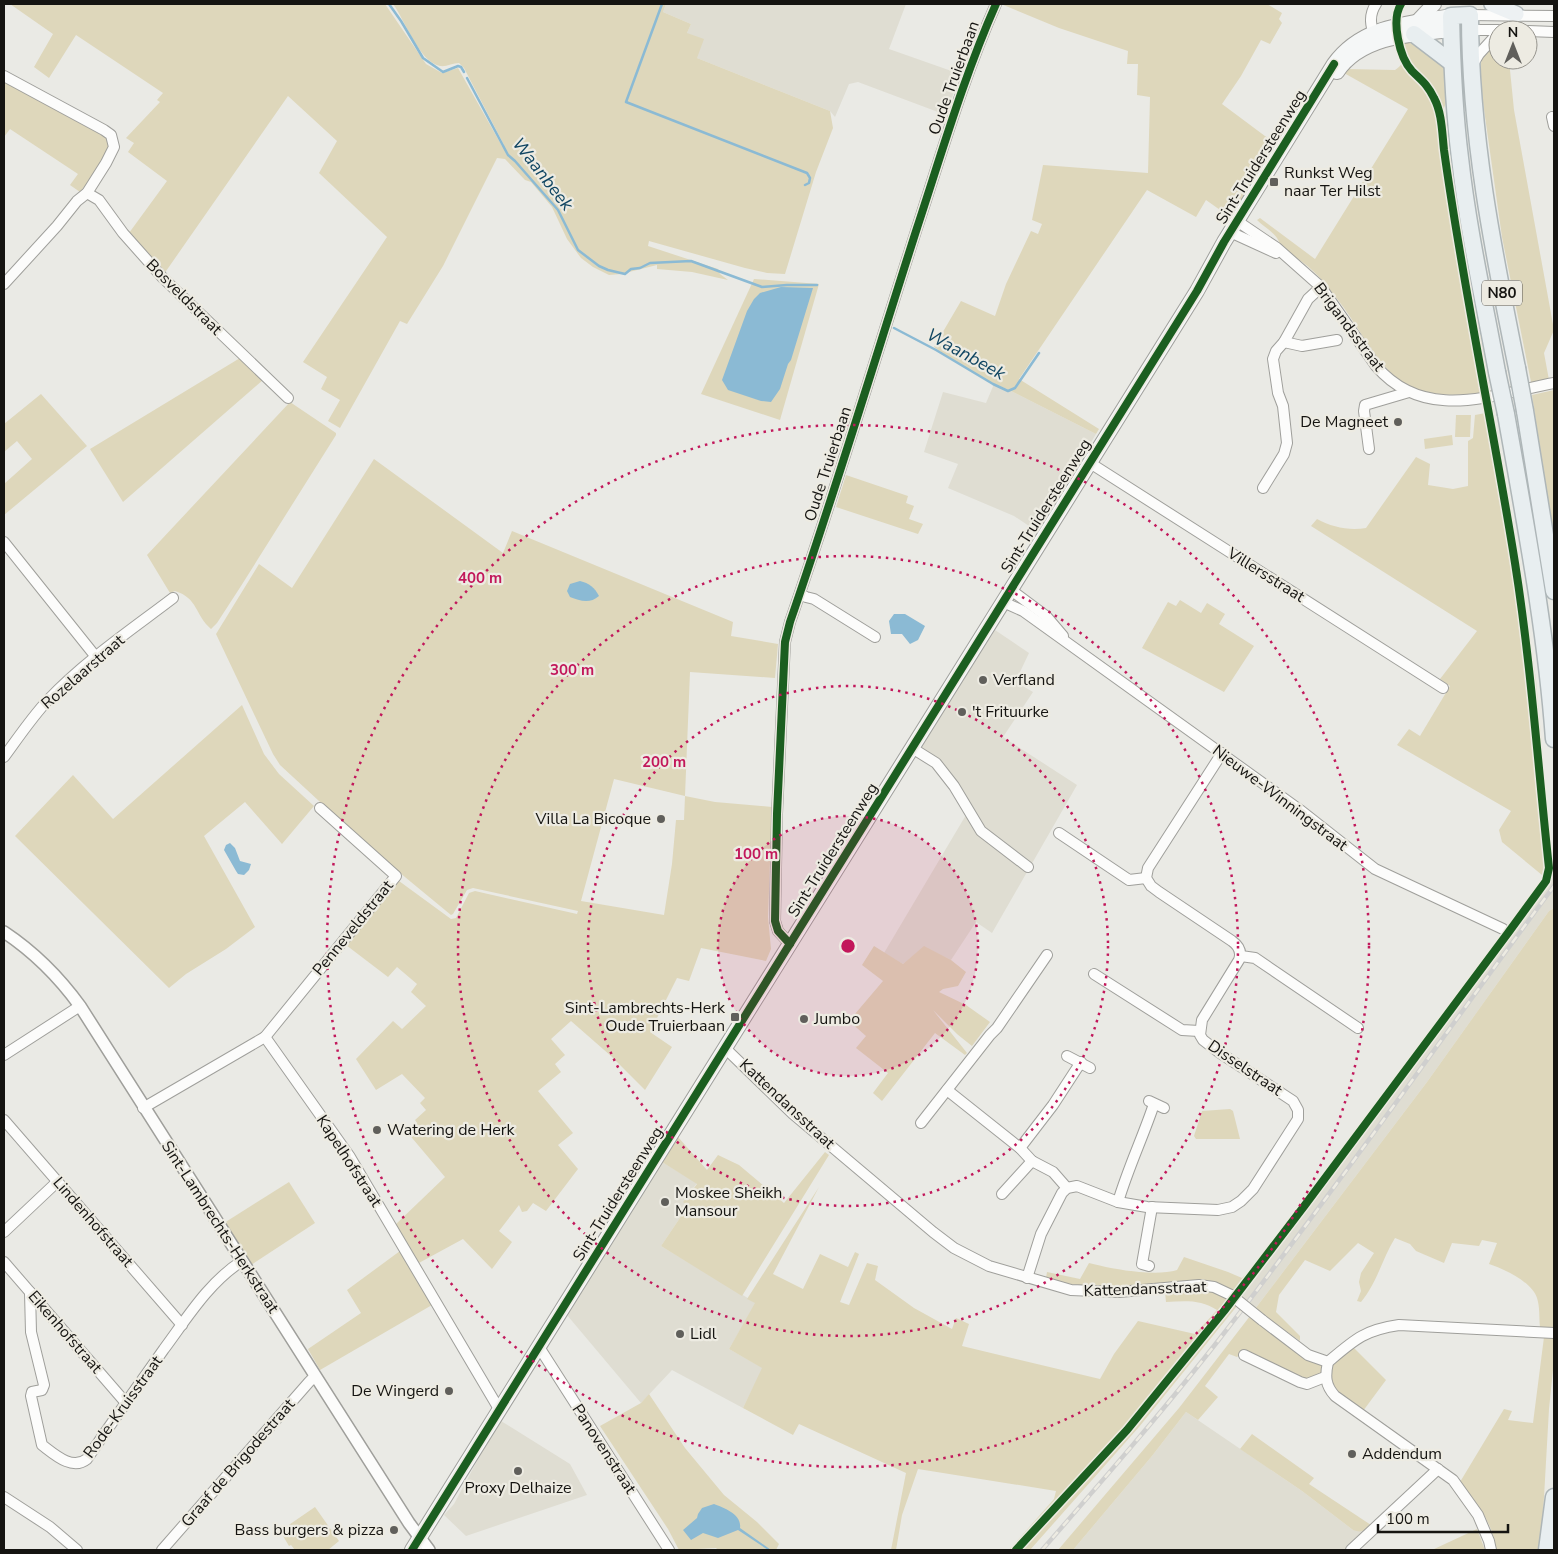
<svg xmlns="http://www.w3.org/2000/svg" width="1558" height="1554" font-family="'Nunito Sans',sans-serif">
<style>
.built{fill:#dfddd2}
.green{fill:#ded7bb;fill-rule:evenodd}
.water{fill:#8bbad4}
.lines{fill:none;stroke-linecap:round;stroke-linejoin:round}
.stream{stroke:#8bbad4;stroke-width:2.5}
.minor-casing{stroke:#9f9f9b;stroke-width:12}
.tertiary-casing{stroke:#9f9f9b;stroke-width:14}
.secondary-casing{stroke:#9f9f9b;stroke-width:16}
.primary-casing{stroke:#aeb6b8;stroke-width:18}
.trunk-casing{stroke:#aeb6b8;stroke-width:19}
.minor{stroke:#fcfcfb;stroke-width:10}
.tertiary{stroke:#fcfcfb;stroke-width:11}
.secondary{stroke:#f5f7f7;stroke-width:14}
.primary{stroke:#edf1f3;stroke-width:15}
.trunk{stroke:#e8eef0;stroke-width:16}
.rail-casing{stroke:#cfcfce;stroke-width:4.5}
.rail{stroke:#edebe2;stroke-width:2.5;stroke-dasharray:8;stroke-linecap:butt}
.minor-bridge-casing{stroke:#9f9f9b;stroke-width:12;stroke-linecap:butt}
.trunk-bridge-casing{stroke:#aeb6b8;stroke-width:19;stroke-linecap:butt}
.minor-bridge{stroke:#fcfcfb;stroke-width:10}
.trunk-bridge{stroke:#e8eef0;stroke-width:16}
.cycleway-casing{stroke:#edebe2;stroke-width:11}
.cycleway{stroke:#1b5e20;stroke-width:8}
.ring{fill:none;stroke:#c2185b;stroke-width:2.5;stroke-dasharray:2.5 5}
.poi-dot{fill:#605f5b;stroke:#edebe2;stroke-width:2}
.labels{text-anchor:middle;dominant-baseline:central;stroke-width:4.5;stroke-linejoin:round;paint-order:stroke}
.shield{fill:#edebe2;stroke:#565450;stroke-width:1}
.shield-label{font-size:15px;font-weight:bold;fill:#151411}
.street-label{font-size:16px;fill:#151411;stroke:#edebe2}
.poi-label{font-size:16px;fill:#151411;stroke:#edebe2;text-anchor:start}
.water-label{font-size:18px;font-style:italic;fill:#114662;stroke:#edebe2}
.centre{fill:#c2185b;stroke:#edebe2;stroke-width:2.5}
.ring-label{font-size:15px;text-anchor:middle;font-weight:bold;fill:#c2185b;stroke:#edebe2;stroke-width:4.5;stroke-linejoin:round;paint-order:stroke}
</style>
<rect width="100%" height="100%" fill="#eaeae5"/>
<g class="built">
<path d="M666,4H906L889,49L960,74L946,115L858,82L849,84L835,117L830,111L697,58L687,33L691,24L663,12Z"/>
<path d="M994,384L1007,389L1096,434L1038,532L1014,516L948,488L958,464L924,452L943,392L986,403Z"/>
<path d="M995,630L1029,653L1020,672L1021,685L1033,692L1003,737L1077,785L992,933L976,922L951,960L924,947L903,964L884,953L966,815L937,769L927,760L915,756Z"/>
<path d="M1553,868L1554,908L1549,911L1427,1082L1255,1309L1238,1296L1316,1197L1549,881Z"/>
<path d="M662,1162L697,1183L684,1201L688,1206L661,1246L756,1303L729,1349L763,1368L743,1408L672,1370L641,1403L567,1315Z"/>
<path d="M1186,1412L1302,1491L1353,1530H1366L1345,1550H1073L1152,1456Z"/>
<path d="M501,1421L570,1464L587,1495L466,1536L444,1515L454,1504L483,1450Z"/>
</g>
<g class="green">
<path d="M10,4H385L426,64L442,73L458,68L502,146L504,145L464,68L459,63C453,63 446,67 440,66C419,62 405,20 393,4H666L663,12L691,24L687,33L704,39L697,58L830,111L833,128L816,172L785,274L767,273L745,268L649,241L648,246L718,269L720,274L728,280L692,272L657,269V265L621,274L609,275L593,267L581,258L567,239L552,207L531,182L525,180L505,159L497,158L443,266L407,324L400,321L340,428L328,421L340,400L321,389L327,377L303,362L387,237L319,173L337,141L288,96L164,274L129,233L167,181L128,152L134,143L126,138L160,102L157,100L163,93L76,35L49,78L34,67L53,34Z"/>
<path d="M1001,4H1267L1282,13L1279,19L1282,23L1270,44L1261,40L1241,76L1222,104L1277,145L1230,217L1206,200L1196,217L1147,190L1019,379L1099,429L1096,434L1007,389C980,379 957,363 934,347L961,301L995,316L1006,284L1031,231L1038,234L1042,224L1032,220L1043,165L1148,173L1150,97L1137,95L1138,64H1127L1128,51L1059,28Z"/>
<path d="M1498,38V60H1509L1514,110L1554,330L1544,353L1549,380L1531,382L1502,237L1480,81C1480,57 1482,55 1498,38Z"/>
<path d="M1411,41L1432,53L1447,70L1449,95L1444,108V120L1490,391C1456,397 1415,399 1389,371C1369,350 1356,323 1338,300C1330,290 1322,279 1313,271C1304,262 1292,256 1283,248C1280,245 1279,241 1277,238C1272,231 1263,226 1257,220L1260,218L1315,259L1408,109L1344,73L1346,69L1395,70C1406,63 1405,54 1403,42Z"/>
<path d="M4,82L107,138L110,146L97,171L80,192L70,185L78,174L10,129L4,137Z"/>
<path d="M754,279L819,284L780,420L701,394Z"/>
<path d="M240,358L263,380L123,502L90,449Z"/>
<path d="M1554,390V548L1532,395Z"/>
<path d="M41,394L87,446L4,515V484L32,459L17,441L4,452V424Z"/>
<path d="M290,402L336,433V435L241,586L217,623L211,629C195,615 198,598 175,591L170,593L147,555Z"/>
<path d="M1491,412L1518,553L1536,680L1553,868L1549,881L1515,926L1512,924L1543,883L1542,875L1502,842L1499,830L1511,811L1397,745L1409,729L1420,736L1450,686L1440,679L1477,631L1311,526L1317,519C1332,527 1349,531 1366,528L1416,457L1430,464L1428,485L1453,489L1468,486V441L1473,438L1475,415Z"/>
<path d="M1456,415H1471L1470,437H1455Z"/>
<path d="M1452,435L1453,445L1425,449L1424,439Z"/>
<path d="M374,459L503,553L512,531L733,622L731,636L778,644L775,678L690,672L685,796L715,802L772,807L768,917L771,949L766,961L701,948L689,981L677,978L650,1032L672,1047L645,1090L611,1056L571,1021L551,1039L565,1055L555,1064L561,1072L538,1091L573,1133L558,1145L578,1169L546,1211L533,1203L527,1211L522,1212L519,1205L499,1231L512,1242L492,1269L463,1239L417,1264L395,1225L445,1177L407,1132L417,1123L415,1120L426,1110L420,1103L425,1098L402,1074L376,1090L356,1059L393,1021L402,1029L426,1006L411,992L417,984L397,967L388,977L346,945L399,881L451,919L456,918L469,893L475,891L577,914L578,911L473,888L467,890L453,914L451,915L371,849L280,765L273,754L216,634L259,564L292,588ZM614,779L685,796L684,820H676L672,864L664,915L581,901Z"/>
<path d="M846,475L908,496L906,503L914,506L909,519L923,524L918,534L836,507Z"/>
<path d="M1180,600L1201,613L1207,603L1225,614L1219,624L1254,646L1224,692L1142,648L1168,602L1176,606Z"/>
<path d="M242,705L264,754L279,774L314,806L282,844L245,802L204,836L255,927L226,949L186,974L169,988L15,836L73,775L113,819Z"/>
<path d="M1554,908V1329H1545L1540,1327C1539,1318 1540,1307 1537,1298C1532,1282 1504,1269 1489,1264L1497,1243L1482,1240L1479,1246L1452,1243L1444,1263L1416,1251L1410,1244L1395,1238C1382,1259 1377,1283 1361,1302L1357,1301L1361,1291L1359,1282L1361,1273L1374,1253L1358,1243L1330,1271L1305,1260L1279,1295L1276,1312L1300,1336V1341L1255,1309L1427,1082L1549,911Z"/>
<path d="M1498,941L1502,944L1316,1197L1238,1296C1213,1274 1180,1282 1149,1284C1131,1286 1111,1287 1092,1286C1077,1286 1060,1282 1046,1278L1047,1272L1080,1279L1089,1263C1112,1269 1155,1277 1177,1270L1184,1257L1228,1272L1242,1278L1278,1237Z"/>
<path d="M874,946L903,964L924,946L951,960L966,972L958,986L943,989L939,992L966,1005L990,1022L972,1046L957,1034L933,1010L967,1053L965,1055L935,1033L882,1101L873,1093L888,1073L856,1048L866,1036L849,1021L883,981L862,965Z"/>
<path d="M1230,1109L1233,1111L1240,1139H1196L1194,1136L1202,1111Z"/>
<path d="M678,1137L707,1170L718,1155L739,1165L784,1203L825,1152L829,1155L742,1296L661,1246L688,1206L683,1202L697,1184L662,1162Z"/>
<path d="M289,1182L315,1223L251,1265L224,1223Z"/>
<path d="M819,1187L773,1274L803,1289L820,1254L848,1267L855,1252L859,1254L840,1302L849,1305L867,1263L878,1266L875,1280L914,1308L952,1329L956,1318L969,1324L962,1346L1100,1379L1114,1354L1138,1321L1195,1334L1217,1310C1201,1299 1184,1301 1166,1302L1165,1292L1207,1290L1219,1294L1237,1306L1139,1427L1030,1550H1009L1054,1499L1056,1491L918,1469L902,1515L896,1550H891L906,1473L799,1424L793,1435L743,1408L762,1368L729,1349L755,1303L747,1299Z"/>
<path d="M400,1251L432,1305L320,1370L308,1349L361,1313L347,1290Z"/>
<path d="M1250,1316L1322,1364V1375L1304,1380L1244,1351L1237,1357L1229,1354L1205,1386L1218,1397L1198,1420L1186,1412L1152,1456L1073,1550H1058L1179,1408Z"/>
<path d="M1544,1337L1554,1338V1360L1549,1409L1541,1550H1496C1494,1525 1476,1501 1460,1482L1504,1409L1512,1411L1508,1420L1533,1423Z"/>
<path d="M1353,1347L1386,1380L1363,1411C1349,1401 1321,1387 1332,1366C1336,1358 1346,1353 1353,1347Z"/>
<path d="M649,1394L685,1448L724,1495L757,1522L779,1544L776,1550H718L716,1548L679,1550L668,1529L600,1426L641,1403Z"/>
<path d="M1252,1434L1314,1478L1309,1484L1371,1525C1365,1531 1361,1533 1353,1530L1302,1491L1240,1449Z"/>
<path d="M315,1507L339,1541L328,1550H295L291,1545L289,1546L280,1531Z"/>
<path d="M1477,1529L1485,1550H1432Z"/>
</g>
<g class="water">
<path d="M781,287L813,288L791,360L788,364L780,389L771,402L761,401L728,390L722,380L747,311L754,299L760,293Z"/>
<path d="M580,581C589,583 595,588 599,596C590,604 580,601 570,597L567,591L570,584Z"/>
<path d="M894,614H905L925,626L918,640L910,644L902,634H891L889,621Z"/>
<path d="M230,843L235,848L240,861L251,864L249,870L244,875L238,874L236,871L224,850L226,845Z"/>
<path d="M714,1504C724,1508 742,1514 740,1528L771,1550H768L738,1530L718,1538L703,1533L691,1540L683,1530L697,1518L698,1514L702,1508Z"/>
</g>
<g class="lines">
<g class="stream">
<path d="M389,4L401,21L423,58L443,72L458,66L461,67L464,72"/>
<path d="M662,4L626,102L807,173L810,178L809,183L805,185"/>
<path d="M467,78L508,155L515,161L558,210L578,250L599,266L608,270L625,274L631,269L640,268L650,263L691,261L762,287L787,285H817"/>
<path d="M894,328L936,350L993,384L1008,391L1015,388L1039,353"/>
</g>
<defs>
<g id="minor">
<path d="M1470,15L1554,16"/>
<path d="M1470,30H1498"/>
<path d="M1528,31L1554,32"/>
<path d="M1375,39C1371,26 1368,16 1376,4"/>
<path d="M1473,64L1479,54L1498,33"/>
<path d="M4,76L104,130L111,135L114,147L106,163L87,193L77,201L57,226L4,284"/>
<path d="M1552,117L1554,126"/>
<path d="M87,193L99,200L123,233L163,278L288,398"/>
<path d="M1237,221L1277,248L1321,287L1376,366C1425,423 1491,395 1554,383"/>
<path d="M1230,232L1276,253"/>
<path d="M1284,342L1302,346L1337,340"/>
<path d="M1369,449L1364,411L1365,405L1409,392"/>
<path d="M1090,463L1443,688"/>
<path d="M1263,488L1284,454L1287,443L1283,406L1278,393L1273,359L1276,351L1284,342L1308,299L1321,287"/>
<path d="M4,542L96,657"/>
<path d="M1011,590L1046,616L1063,636"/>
<path d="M800,594L806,597L814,599L875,637"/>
<path d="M1003,602L1023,611L1300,810L1375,869L1503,929"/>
<path d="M912,748L936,763L954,786L981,831L1028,867"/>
<path d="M4,757C18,738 32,717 48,700C85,661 131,630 173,598"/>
<path d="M1059,833L1129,880L1146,878"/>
<path d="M790,944L778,931L775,921L777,814L785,642L790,622C835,492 875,359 917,228C942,152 964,76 996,4"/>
<path d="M1241,956L1255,958L1358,1028"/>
<path d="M1094,974L1182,1030L1199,1031"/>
<path d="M265,1037L396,876L320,808"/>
<path d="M725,1048L793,1114L933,1232L954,1248L989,1266L1071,1290L1119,1292L1199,1285L1214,1287L1231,1295"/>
<path d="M4,1055L80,1006"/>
<path d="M1067,1056L1090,1068"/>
<path d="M947,1090L1020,1148L1032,1161L1053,1172L1067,1188"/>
<path d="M1149,1101L1164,1108"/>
<path d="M143,1108L265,1037L350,1157L499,1409"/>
<path d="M4,1120L182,1325"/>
<path d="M921,1123L990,1035L997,1028L1047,955"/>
<path d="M1020,1148L1053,1105L1081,1062"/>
<path d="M1002,1194L1032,1161"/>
<path d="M1118,1202C1128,1168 1143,1137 1154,1104"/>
<path d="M4,1232L57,1182"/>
<path d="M4,1262L126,1403"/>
<path d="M1149,1266L1142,1264L1152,1207"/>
<path d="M1027,1278L1041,1234L1062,1193L1067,1188L1077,1186L1118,1202L1147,1207L1218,1210L1232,1207L1241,1201L1253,1189L1298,1119V1110L1293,1101L1220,1053L1203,1040L1200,1035L1202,1020L1239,960C1242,952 1239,946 1232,941L1159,892L1151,886L1146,878L1148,868L1222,753"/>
<path d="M30,1292L31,1332L44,1385L42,1390L32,1392L31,1396L42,1445C54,1454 72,1471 87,1459C112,1422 138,1386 164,1349C187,1318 209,1282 242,1261"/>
<path d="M1262,1320L1308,1355L1328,1362C1354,1340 1364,1330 1399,1325L1554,1333"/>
<path d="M539,1347L669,1550"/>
<path d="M1244,1355L1300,1382L1307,1384L1325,1377"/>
<path d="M1328,1362C1325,1376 1325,1385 1335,1396L1453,1480L1478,1515L1489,1541L1491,1550"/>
<path d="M4,1497L50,1527L77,1550"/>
<path d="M162,1550L309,1382L315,1376"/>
<path d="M1351,1550L1438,1469"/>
</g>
<path id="tertiary" d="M4,932C34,952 59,977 80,1006L409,1523L429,1550"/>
<g id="secondary">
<path d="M1417,22L1434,4"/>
<path d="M1337,72C1361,36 1412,34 1451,30"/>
<path d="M412,1550L1197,291L1224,242L1334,64C1362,25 1408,24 1451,16"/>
</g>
<path id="primary" d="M1492,4L1516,14"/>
<g id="trunk">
<path d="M1414,34L1452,63"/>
<path d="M1497,372C1484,301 1468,230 1460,158C1454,111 1452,64 1451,16L1470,15C1470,136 1493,250 1517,368"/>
<path d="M1525,411L1554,591"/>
<path d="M1506,414C1525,522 1546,629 1554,739"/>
<path d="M1547,1550L1554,1497"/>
</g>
</defs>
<use href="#minor" class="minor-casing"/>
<use href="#tertiary" class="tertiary-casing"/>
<use href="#secondary" class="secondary-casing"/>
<use href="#primary" class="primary-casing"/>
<use href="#trunk" class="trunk-casing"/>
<use href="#minor" class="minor"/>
<use href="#tertiary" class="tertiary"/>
<use href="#secondary" class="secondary"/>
<use href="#primary" class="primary"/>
<use href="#trunk" class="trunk"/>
<defs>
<path id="rail" d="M1042,1550C1103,1480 1164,1410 1221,1337C1336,1189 1443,1036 1554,886"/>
</defs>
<use href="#rail" class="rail-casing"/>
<use href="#rail" class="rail"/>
<defs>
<path id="minor-bridge" d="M1231,1295L1262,1320"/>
<g id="trunk-bridge">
<path d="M1517,368L1525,411"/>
<path d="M1497,372L1506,414"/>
</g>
</defs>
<use href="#minor-bridge" class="minor-bridge-casing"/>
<use href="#trunk-bridge" class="trunk-bridge-casing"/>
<use href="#minor-bridge" class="minor-bridge"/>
<use href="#trunk-bridge" class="trunk-bridge"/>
<defs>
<g id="cycleway">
<path d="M790,944L778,931L775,921L777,814L785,642L790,622C835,492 875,359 917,228C942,152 964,76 996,4"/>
<path d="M412,1550L1197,291L1224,242L1334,64"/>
<path d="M1016,1550L1127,1430L1224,1311L1305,1205L1508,933L1546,881L1549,868C1538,767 1531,664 1515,563C1493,425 1463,288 1444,150C1442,132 1442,113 1434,98C1427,84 1422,81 1412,71C1399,57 1391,20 1401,4"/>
</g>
</defs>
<use href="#cycleway" class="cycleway-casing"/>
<use href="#cycleway" class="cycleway"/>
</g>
<circle cx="848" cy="946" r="130" fill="#c2185b" fill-opacity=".12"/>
<g class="ring">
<circle cx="848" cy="946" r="130"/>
<circle cx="848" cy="946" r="260"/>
<circle cx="848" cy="946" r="390"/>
<circle cx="848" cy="946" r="521"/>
</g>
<g class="poi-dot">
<rect x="1269" y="177" width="10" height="10" rx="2.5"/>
<circle cx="1398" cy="422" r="5"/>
<circle cx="983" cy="680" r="5"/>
<circle cx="962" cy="712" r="5"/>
<circle cx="661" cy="819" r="5"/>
<rect x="730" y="1012" width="10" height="10" rx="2.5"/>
<circle cx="804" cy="1019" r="5"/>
<circle cx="377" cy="1130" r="5"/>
<circle cx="665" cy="1202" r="5"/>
<circle cx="680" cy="1334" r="5"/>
<circle cx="449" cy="1391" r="5"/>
<circle cx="1352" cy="1454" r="5"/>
<circle cx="518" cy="1471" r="5"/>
<circle cx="394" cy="1530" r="5"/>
</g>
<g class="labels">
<rect class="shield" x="1482" y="280.5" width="40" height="25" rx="4"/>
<g class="shield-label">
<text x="1502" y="293">N80</text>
</g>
<g class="street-label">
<text transform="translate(954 78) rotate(-70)">Oude Truierbaan</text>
<text transform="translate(1261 157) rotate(-58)">Sint-Truidersteenweg</text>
<text transform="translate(184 297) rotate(45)">Bosveldstraat</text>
<text transform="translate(1349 327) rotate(53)">Brigandsstraat</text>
<text transform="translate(828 464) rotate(-72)">Oude Truierbaan</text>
<text transform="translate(1046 506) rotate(-58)">Sint-Truidersteenweg</text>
<text transform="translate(1266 575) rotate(32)">Villersstraat</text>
<text transform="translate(83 672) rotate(-41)">Rozelaarstraat</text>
<text transform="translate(1280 798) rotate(37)">Nieuwe-Winningstraat</text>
<text transform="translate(833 850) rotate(-58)">Sint-Truidersteenweg</text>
<text transform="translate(353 928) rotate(-51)">Penneveldstraat</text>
<text transform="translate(1245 1068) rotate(34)">Disselstraat</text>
<text transform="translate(787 1104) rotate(43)">Kattendansstraat</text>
<text transform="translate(349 1161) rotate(57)">Kapelhofstraat</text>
<text transform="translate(618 1194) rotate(-58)">Sint-Truidersteenweg</text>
<text transform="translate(93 1222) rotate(49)">Lindenhofstraat</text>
<text transform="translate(220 1227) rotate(57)">Sint-Lambrechts-Herkstraat</text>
<text transform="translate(1145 1289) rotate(-2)">Kattendansstraat</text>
<text transform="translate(65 1332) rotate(49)">Eikenhofstraat</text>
<text transform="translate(123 1407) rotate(-54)">Rode-Kruisstraat</text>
<text transform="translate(604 1449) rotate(57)">Panovenstraat</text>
<text transform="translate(238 1463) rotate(-49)">Graaf de Brigodestraat</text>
</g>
<g class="poi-label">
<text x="1284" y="173">Runkst Weg<tspan x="1284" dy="18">naar Ter Hilst</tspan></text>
<text x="1388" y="422" text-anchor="end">De Magneet</text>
<text x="993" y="680">Verfland</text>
<text x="972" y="712">'t Frituurke</text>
<text x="651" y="819" text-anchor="end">Villa La Bicoque</text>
<text x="725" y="1008" text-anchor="end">Sint-Lambrechts-Herk<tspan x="725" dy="18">Oude Truierbaan</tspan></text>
<text x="814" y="1019">Jumbo</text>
<text x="387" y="1130">Watering de Herk</text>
<text x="675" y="1193">Moskee Sheikh<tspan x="675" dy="18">Mansour</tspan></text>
<text x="690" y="1334">Lidl</text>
<text x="439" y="1391" text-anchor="end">De Wingerd</text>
<text x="1362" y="1454">Addendum</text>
<text x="518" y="1488" text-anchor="middle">Proxy Delhaize</text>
<text x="384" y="1530" text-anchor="end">Bass burgers &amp; pizza</text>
</g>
<g class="water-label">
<text transform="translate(543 174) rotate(52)">Waanbeek</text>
<text transform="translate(966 354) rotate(29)">Waanbeek</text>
</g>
</g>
<circle cx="848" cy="946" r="8" class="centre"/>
<g class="ring-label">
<text x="480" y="583">400 m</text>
<text x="572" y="675">300 m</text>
<text x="664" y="767">200 m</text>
<text x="756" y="859">100 m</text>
</g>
<rect width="1558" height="1554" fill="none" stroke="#151411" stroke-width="10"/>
<g transform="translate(1513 45)"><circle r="24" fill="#edebe2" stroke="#97958e"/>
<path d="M0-4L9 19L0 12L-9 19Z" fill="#605f5b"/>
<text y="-8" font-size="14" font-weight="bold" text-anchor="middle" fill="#151411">N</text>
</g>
<path d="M1378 1524v8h130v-8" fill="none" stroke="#151411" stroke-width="2.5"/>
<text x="1386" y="1524" font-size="15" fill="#151411" stroke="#edebe2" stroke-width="4" paint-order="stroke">100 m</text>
</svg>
